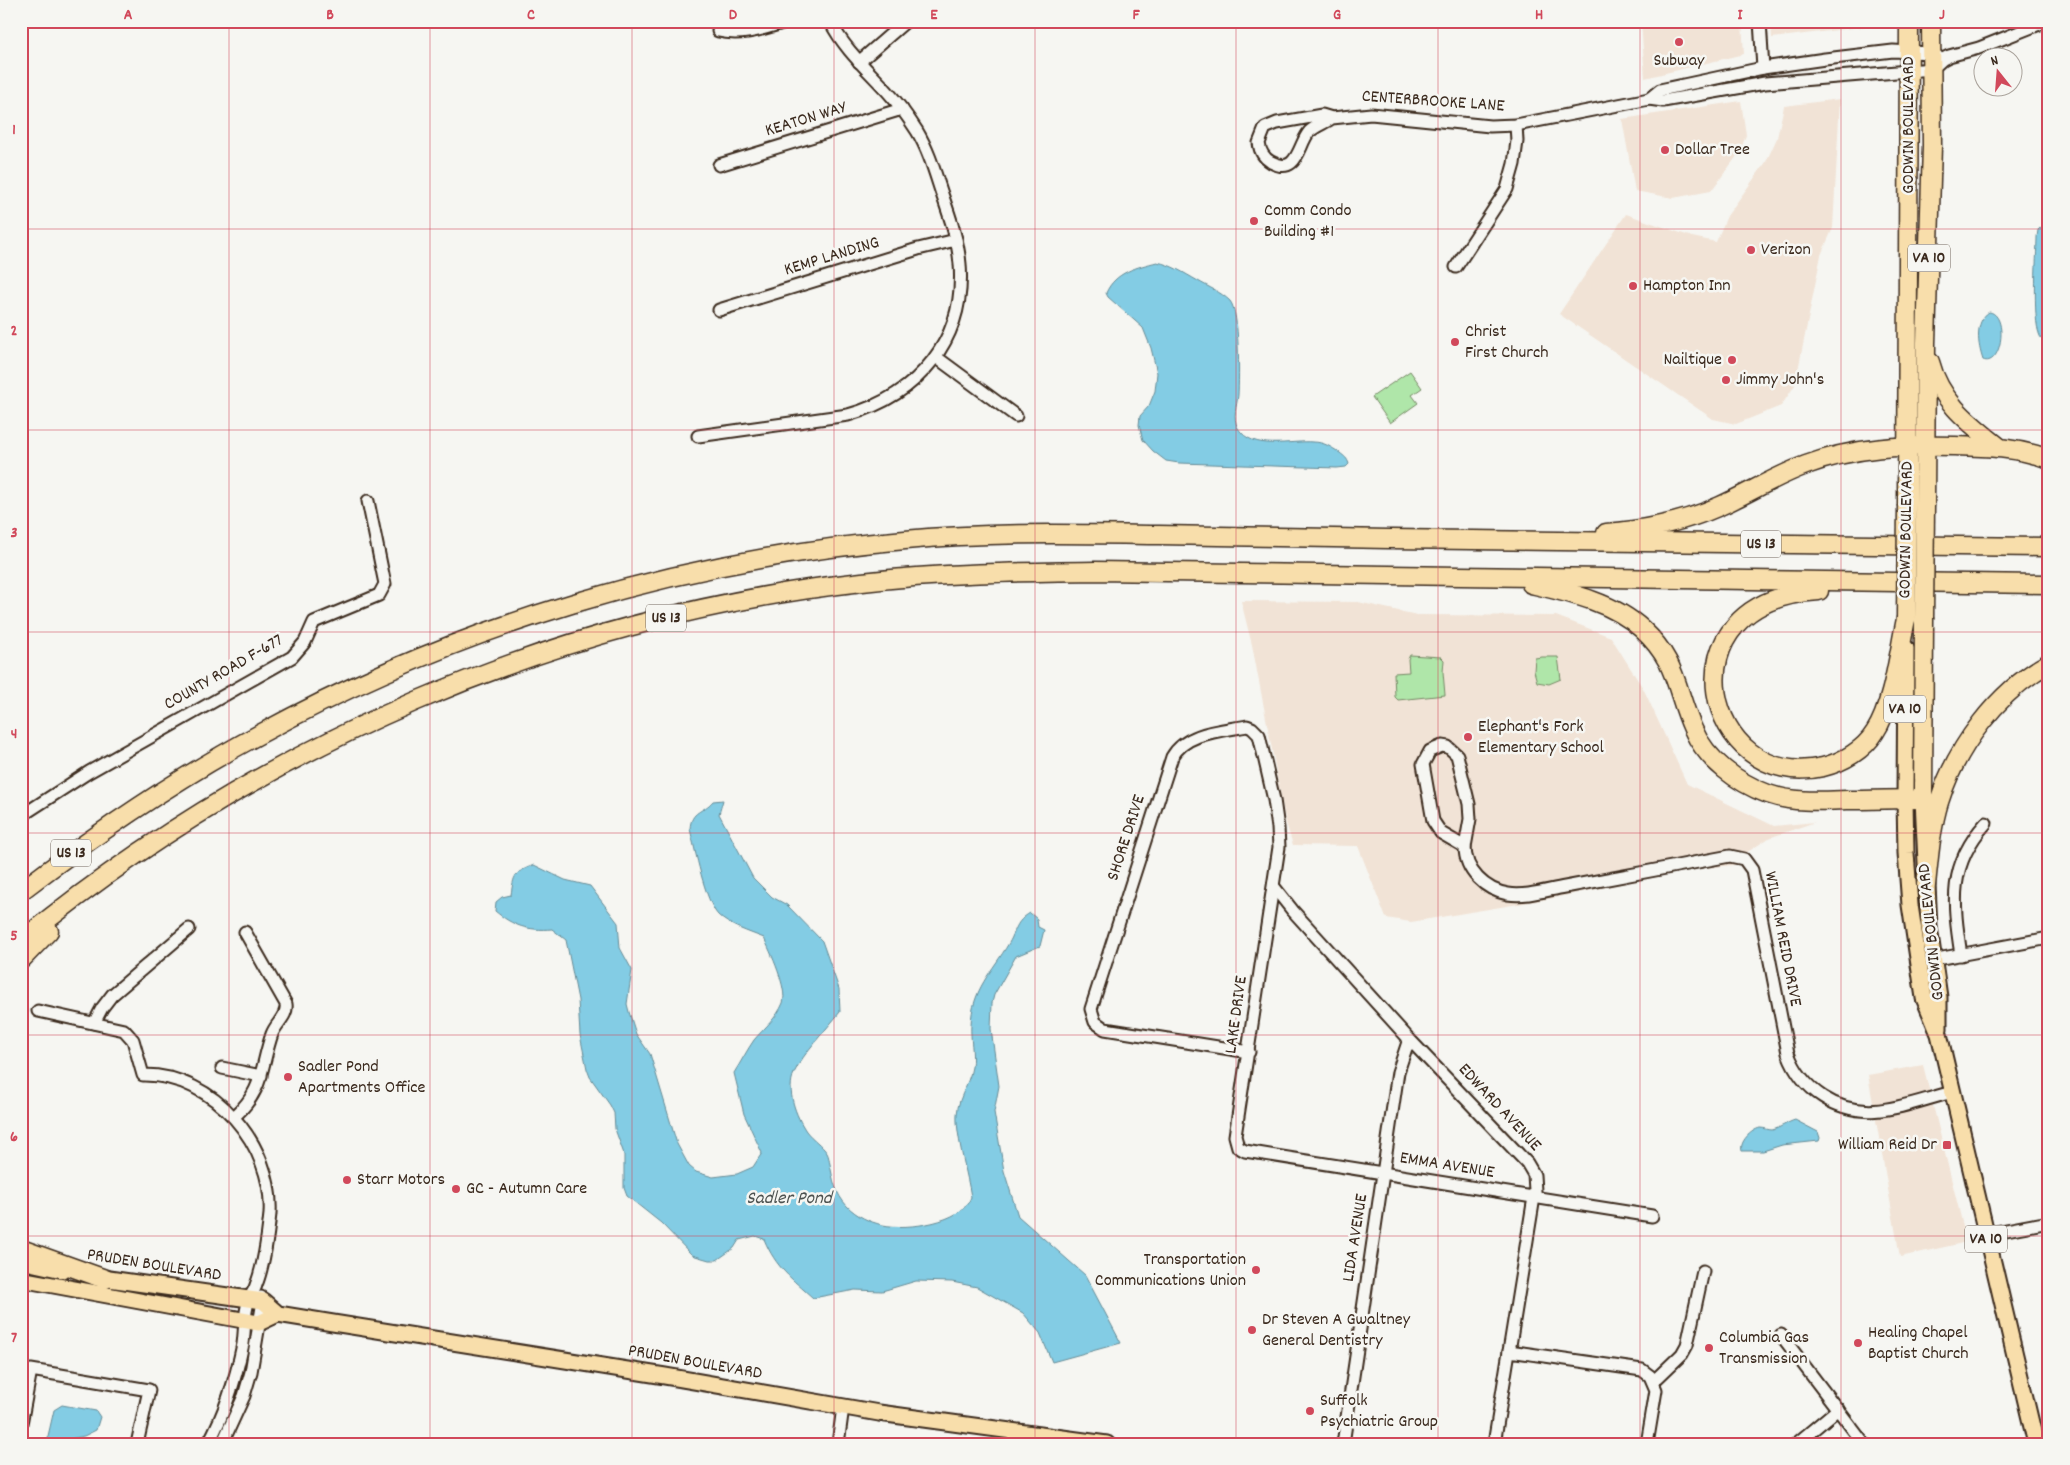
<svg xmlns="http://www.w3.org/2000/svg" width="2070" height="1465" font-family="Dekko,sans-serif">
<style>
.built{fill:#f1e3d6}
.green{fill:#afe6a9;stroke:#758864}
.water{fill:#83cce4;stroke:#668b95}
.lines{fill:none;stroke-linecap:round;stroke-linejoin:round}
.minor-casing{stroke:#3b2a1e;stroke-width:15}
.major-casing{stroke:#3b2a1e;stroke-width:19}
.highway-casing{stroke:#3b2a1e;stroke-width:21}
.minor{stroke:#f6f6f2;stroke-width:11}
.major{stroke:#f8deab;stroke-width:15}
.highway{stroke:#f8deab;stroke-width:18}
.highway-bridge-casing{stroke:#3b2a1e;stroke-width:21;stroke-linecap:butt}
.highway-bridge{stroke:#f8deab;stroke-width:18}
.grid{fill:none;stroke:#d1495b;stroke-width:1;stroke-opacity:0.55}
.poi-dot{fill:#d1495b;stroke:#f6f6f2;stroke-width:2}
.labels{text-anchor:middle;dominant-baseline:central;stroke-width:5;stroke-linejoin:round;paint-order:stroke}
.shield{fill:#f6f6f2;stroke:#73675e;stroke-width:1}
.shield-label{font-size:16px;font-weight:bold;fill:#3b2a1e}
.poi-label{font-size:18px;fill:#3b2a1e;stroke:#f6f6f2;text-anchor:start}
.street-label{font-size:18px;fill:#3b2a1e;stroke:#f6f6f2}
.water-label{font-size:19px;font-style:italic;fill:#4d5250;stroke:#f6f6f2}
.neatline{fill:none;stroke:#d1495b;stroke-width:2}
.grid-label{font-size:16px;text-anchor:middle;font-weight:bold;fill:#d1495b}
</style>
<rect width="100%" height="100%" fill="#f6f6f2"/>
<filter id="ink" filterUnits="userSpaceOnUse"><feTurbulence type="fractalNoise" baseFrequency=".02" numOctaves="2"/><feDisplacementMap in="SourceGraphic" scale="10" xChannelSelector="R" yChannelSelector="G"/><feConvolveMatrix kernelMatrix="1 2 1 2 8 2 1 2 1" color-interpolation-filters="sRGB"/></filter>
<g filter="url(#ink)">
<g class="built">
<path d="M1641,21H1742L1744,54L1645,78Z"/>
<path d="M1771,21H1878V25L1772,38Z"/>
<path d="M1840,99L1833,228L1821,255L1795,385L1781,406L1736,424L1713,419L1559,314L1626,214L1692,237L1716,242L1727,216L1766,162L1777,138L1784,106Z"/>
<path d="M1741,101L1746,135L1740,152L1711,191L1673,198L1635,191L1622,119Z"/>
<path d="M1241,601L1358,602L1417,615L1556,616L1611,637L1644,690L1687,784L1774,826L1815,822L1769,838L1746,853L1744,864L1696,869L1548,899L1411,922L1386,918L1358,846L1293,845L1286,823L1252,645Z"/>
<path d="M1923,1065L1967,1242L1900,1257L1868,1075Z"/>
</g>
<g class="green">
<path d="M1410,371L1422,388L1412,395L1418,403L1390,423L1372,397Z"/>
<path d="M1410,655L1441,657L1444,660L1443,672L1445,695L1398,700L1395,697L1394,673L1409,672L1408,659Z"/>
<path d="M1542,657H1558L1561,679L1549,684L1537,682L1534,671L1535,658Z"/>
</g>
<g class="water">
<path d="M2040,228L2044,231L2049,242V337L2042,339C2031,329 2037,255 2037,237L2038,230Z"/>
<path d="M1157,262C1172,265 1184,273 1198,281C1208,287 1221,292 1230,301C1240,313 1239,377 1238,395C1237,406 1232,417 1238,428C1252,452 1291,440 1313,442C1324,442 1331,447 1340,453C1345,457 1347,458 1349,464L1346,467L1337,468L1179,463L1166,461L1153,451L1143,440L1139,425L1140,416L1149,406L1155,391L1157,373L1151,348L1143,328L1108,297L1106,293C1115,272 1137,267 1157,262Z"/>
<path d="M1989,312C2009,314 2002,368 1983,360C1978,345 1974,322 1989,312Z"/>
<path d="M723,800L719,814L753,878L772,897L787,905L822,941L839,989L840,1012C826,1030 804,1052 794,1073C786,1091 796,1116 806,1131C812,1139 822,1145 827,1153C829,1156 829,1161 830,1164C833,1180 835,1193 847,1206C857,1216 869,1222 883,1225C907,1230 963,1223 971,1197C967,1172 959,1147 957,1122C955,1101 969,1086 972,1067C974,1052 970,1039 971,1025C972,989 992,972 1009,943C1017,929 1015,922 1030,913L1037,919L1038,927L1044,930L1040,946L1016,956L994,995L992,1003L991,1029L999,1086L994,1112L1004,1171L1018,1216L1085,1275L1121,1343L1052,1362L1040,1333L1023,1313L977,1287L952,1282L916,1281L882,1291L855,1290L813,1298C791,1278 776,1268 764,1239L755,1236L739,1240L734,1248L717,1260H709L692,1255L661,1223L627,1196L624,1188V1154L615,1129L614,1113L610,1105L590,1077L587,1069L580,1035L578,1000L566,940L552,929C528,931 513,926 495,911L496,902L502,897L511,895C514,874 514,873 534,865L565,880L590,886L618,923L620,948L632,970L627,1004L629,1012L636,1034L650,1054L677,1144L689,1166L696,1172L713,1177L737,1174L753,1167L762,1153L744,1114L734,1073C741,1062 747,1050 754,1040C764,1028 777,1018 783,1003C788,989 770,951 764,938C749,932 729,926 718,915C705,901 695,849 690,829C691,810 703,813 713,801Z"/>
<path d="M1795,1120L1818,1132L1820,1138L1819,1141L1782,1145L1763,1151H1742C1739,1142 1751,1130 1760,1128C1765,1128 1768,1130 1772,1130C1778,1129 1788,1122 1795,1120Z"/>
<path d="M62,1405L96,1411L100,1417L96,1430L84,1436L50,1443L48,1436L54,1410Z"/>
</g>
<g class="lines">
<defs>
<g id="minor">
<path d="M1760,21L1763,68"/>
<path d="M718,31C743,37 765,28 789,21"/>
<path d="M859,62L906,21"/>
<path d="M1649,99L1660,90L1763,68L1825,59L1893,51L1931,53L1937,56"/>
<path d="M1332,118C1325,123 1315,126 1309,132C1298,145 1298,176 1271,162C1264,158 1260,152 1259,143L1265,128L1277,123L1322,115L1332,118L1371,114L1490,126L1516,125L1649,99L1663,101L1765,83L1932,69L1943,59L1949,56L1979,48L2047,21"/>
<path d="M719,165L902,109"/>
<path d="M1456,267L1507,189L1514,164L1517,141L1516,125"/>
<path d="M719,310L918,249L956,240"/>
<path d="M936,357L1016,416"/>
<path d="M698,436L848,415C918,395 966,340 960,264C958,240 950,217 942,194C935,173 929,151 917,131C908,117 899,104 887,91C867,69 844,49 830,21"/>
<path d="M1442,746L1448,747L1457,755L1469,804L1470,819L1465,847L1441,833L1433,821L1423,764L1430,751Z"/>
<path d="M21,816L89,772L292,657L305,642L314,622L379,595L385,584L368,501"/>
<path d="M1465,847C1465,871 1485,890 1508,894C1526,897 1547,890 1565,887C1620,877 1675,866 1730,856L1744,859L1752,870L1788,1053C1795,1072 1806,1086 1823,1097C1866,1125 1908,1103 1953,1092"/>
<path d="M1274,887L1293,911L1409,1039L1527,1163L1534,1175L1535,1191L1494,1444"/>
<path d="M1961,955C1953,902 1948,865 1986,823"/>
<path d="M1932,960L2049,938"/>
<path d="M38,1011L124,1030L133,1040L143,1075C214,1074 274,1146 270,1214C268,1233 263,1268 256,1285C255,1290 251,1294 249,1299C244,1312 245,1330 243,1344C236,1378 225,1413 208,1444"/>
<path d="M94,1023L102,1008L112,995L189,929"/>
<path d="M1249,1052L1105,1029L1095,1022L1091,1009L1172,757C1186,732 1221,731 1247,726L1252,728L1259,735L1274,800L1278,828L1279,847L1235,1136L1238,1147L1245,1151L1652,1216"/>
<path d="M222,1068L261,1076"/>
<path d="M234,1117C264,1090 260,1069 272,1034C276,1023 288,1016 286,1004L245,932"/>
<path d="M1985,1234L2049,1222"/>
<path d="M1781,1335L1864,1444"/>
<path d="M1509,1351L1642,1370L1650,1376L1656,1390L1647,1444"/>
<path d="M1654,1381L1682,1354L1687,1345L1703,1271"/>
<path d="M21,1424L31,1370L149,1390L137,1444"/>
<path d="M222,1444L244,1396L251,1372L263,1301L261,1297"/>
<path d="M838,1444L843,1407"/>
<path d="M1343,1444L1398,1072L1409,1039"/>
<path d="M1796,1444L1838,1409"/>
</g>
<g id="major">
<path d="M1906,648L1905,799L1906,853L1910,905L1924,998L1939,1034L2036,1444"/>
<path d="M1923,799L1929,927L1939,997V1029"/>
<path d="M21,1261L62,1270"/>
<path d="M95,1277L263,1301L278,1314L333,1323L665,1376L879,1413L1107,1444"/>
<path d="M21,1279L259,1323L278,1314"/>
</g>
<g id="highway">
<path d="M1930,362C1940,401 1968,422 1999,447"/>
<path d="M1907,505L1909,21"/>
<path d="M1925,505L1926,343L1932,146L1931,21"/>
<path d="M1606,533C1644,530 1684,522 1720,506C1749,493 1776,476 1806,465C1854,447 1904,445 1955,446C1989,447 2016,447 2049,459"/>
<path d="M1531,584C1570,593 1613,602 1642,629C1678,662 1675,689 1693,729C1706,760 1738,783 1768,794C1794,803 1821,801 1847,800C1872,800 1898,799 1923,799L1924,619"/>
<path d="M1819,591C1657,600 1706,794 1823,767C1843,762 1864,750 1875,732C1893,705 1899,651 1906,619"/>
<path d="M1926,885C1929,857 1931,828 1939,802C1956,747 1998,691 2049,663"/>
<path d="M21,891C97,833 176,779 260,734C458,626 680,559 905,540C989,532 1074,534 1159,535C1236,536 1314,538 1392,539C1611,542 1830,545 2049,547"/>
<path d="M21,941C260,745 555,617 862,582C940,573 1017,572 1095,571L2049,584"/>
<path d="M21,960L49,931"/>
<path d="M21,1249L105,1279"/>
</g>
</defs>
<use href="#minor" class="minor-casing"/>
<use href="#major" class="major-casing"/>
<use href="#highway" class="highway-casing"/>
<use href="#minor" class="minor"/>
<use href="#major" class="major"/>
<use href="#highway" class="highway"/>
<defs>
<g id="highway-bridge">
<path d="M1906,619L1907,505"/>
<path d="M1924,619L1925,505"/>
</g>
</defs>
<use href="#highway-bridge" class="highway-bridge-casing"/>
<use href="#highway-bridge" class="highway-bridge"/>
</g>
</g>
<path class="grid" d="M229,21V1444M430,21V1444M632,21V1444M834,21V1444M1035,21V1444M1236,21V1444M1438,21V1444M1640,21V1444M1841,21V1444M21,229H2049M21,430H2049M21,632H2049M21,833H2049M21,1035H2049M21,1236H2049"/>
<g class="poi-dot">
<circle cx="1679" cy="42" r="5"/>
<circle cx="1665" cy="150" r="5"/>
<circle cx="1254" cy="221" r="5"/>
<circle cx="1751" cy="250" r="5"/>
<circle cx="1633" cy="286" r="5"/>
<circle cx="1455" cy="342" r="5"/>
<circle cx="1732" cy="360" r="5"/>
<circle cx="1726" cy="380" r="5"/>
<circle cx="1468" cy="737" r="5"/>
<circle cx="288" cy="1077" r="5"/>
<rect x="1942" y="1140" width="10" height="10" rx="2.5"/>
<circle cx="347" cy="1180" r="5"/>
<circle cx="456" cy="1189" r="5"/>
<circle cx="1256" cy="1270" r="5"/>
<circle cx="1252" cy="1330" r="5"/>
<circle cx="1858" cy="1343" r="5"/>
<circle cx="1709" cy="1348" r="5"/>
<circle cx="1310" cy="1411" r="5"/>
</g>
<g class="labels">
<g class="shield">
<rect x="1908" y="244.5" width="42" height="27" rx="4"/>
<rect x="1741" y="530.5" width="40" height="27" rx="4"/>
<rect x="646" y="604.5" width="40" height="27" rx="4"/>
<rect x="1884" y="695.5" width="42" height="27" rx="4"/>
<rect x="51" y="839.5" width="40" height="27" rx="4"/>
<rect x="1965" y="1225.5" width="42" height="27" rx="4"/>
</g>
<g class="shield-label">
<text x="1929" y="258">VA 10</text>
<text x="1761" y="544">US 13</text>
<text x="666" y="618">US 13</text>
<text x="1905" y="709">VA 10</text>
<text x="71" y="853">US 13</text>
<text x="1986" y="1239">VA 10</text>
</g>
<g class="poi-label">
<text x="1679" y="61" text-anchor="middle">Subway</text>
<text x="1675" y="150">Dollar Tree</text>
<text x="1264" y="211">Comm Condo<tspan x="1264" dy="21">Building #1</tspan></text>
<text x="1761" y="250">Verizon</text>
<text x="1643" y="286">Hampton Inn</text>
<text x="1465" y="332">Christ<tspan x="1465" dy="21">First Church</tspan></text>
<text x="1722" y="360" text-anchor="end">Nailtique</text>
<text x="1736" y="380">Jimmy John's</text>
<text x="1478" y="727">Elephant's Fork<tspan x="1478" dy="21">Elementary School</tspan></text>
<text x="298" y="1067">Sadler Pond<tspan x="298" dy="21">Apartments Office</tspan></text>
<text x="1937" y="1145" text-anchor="end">William Reid Dr</text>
<text x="357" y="1180">Starr Motors</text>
<text x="466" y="1189">GC - Autumn Care</text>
<text x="1246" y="1260" text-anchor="end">Transportation<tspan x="1246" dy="21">Communications Union</tspan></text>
<text x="1262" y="1320">Dr Steven A Gwaltney<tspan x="1262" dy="21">General Dentistry</tspan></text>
<text x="1868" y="1333">Healing Chapel<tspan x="1868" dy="21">Baptist Church</tspan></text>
<text x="1719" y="1338">Columbia Gas<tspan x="1719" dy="21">Transmission</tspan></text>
<text x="1320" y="1401">Suffolk<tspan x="1320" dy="21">Psychiatric Group</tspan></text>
</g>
<g class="street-label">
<text transform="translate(1433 102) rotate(4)">CENTERBROOKE LANE</text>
<text transform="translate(806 120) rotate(-17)">KEATON WAY</text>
<text transform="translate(1909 125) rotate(-90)">GODWIN BOULEVARD</text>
<text transform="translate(832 257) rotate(-17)">KEMP LANDING</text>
<text transform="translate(1907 530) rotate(-89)">GODWIN BOULEVARD</text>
<text transform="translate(224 673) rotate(-30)">COUNTY ROAD F-677</text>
<text transform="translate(1127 838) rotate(-72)">SHORE DRIVE</text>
<text transform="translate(1932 932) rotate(-96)">GODWIN BOULEVARD</text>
<text transform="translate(1782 939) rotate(79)">WILLIAM REID DRIVE</text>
<text transform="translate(1237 1015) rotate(-82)">LAKE DRIVE</text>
<text transform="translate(1499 1108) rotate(47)">EDWARD AVENUE</text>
<text transform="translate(1447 1166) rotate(9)">EMMA AVENUE</text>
<text transform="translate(1356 1238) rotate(-81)">LIDA AVENUE</text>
<text transform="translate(154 1266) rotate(9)">PRUDEN BOULEVARD</text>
<text transform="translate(695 1363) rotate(10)">PRUDEN BOULEVARD</text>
</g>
<g class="water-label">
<text x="789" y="1199">Sadler Pond</text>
</g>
</g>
<rect width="2070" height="1465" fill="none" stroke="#f6f6f2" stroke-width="55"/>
<g transform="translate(1998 72) rotate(343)"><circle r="24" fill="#f6f6f2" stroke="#aba49d"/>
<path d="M0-4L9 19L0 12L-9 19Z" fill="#d1495b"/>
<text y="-8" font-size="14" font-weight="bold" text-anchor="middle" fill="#3b2a1e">N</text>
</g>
<rect x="28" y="28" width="2014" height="1410" class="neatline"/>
<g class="grid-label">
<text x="128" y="19">A</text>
<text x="330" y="19">B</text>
<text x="531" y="19">C</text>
<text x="733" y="19">D</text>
<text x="934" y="19">E</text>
<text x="1136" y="19">F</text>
<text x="1337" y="19">G</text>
<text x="1539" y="19">H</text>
<text x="1740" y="19">I</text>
<text x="1942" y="19">J</text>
<text x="14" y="134">1</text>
<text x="14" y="335">2</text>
<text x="14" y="537">3</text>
<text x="14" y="738">4</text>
<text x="14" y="940">5</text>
<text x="14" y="1141">6</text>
<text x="14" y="1342">7</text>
</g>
</svg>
